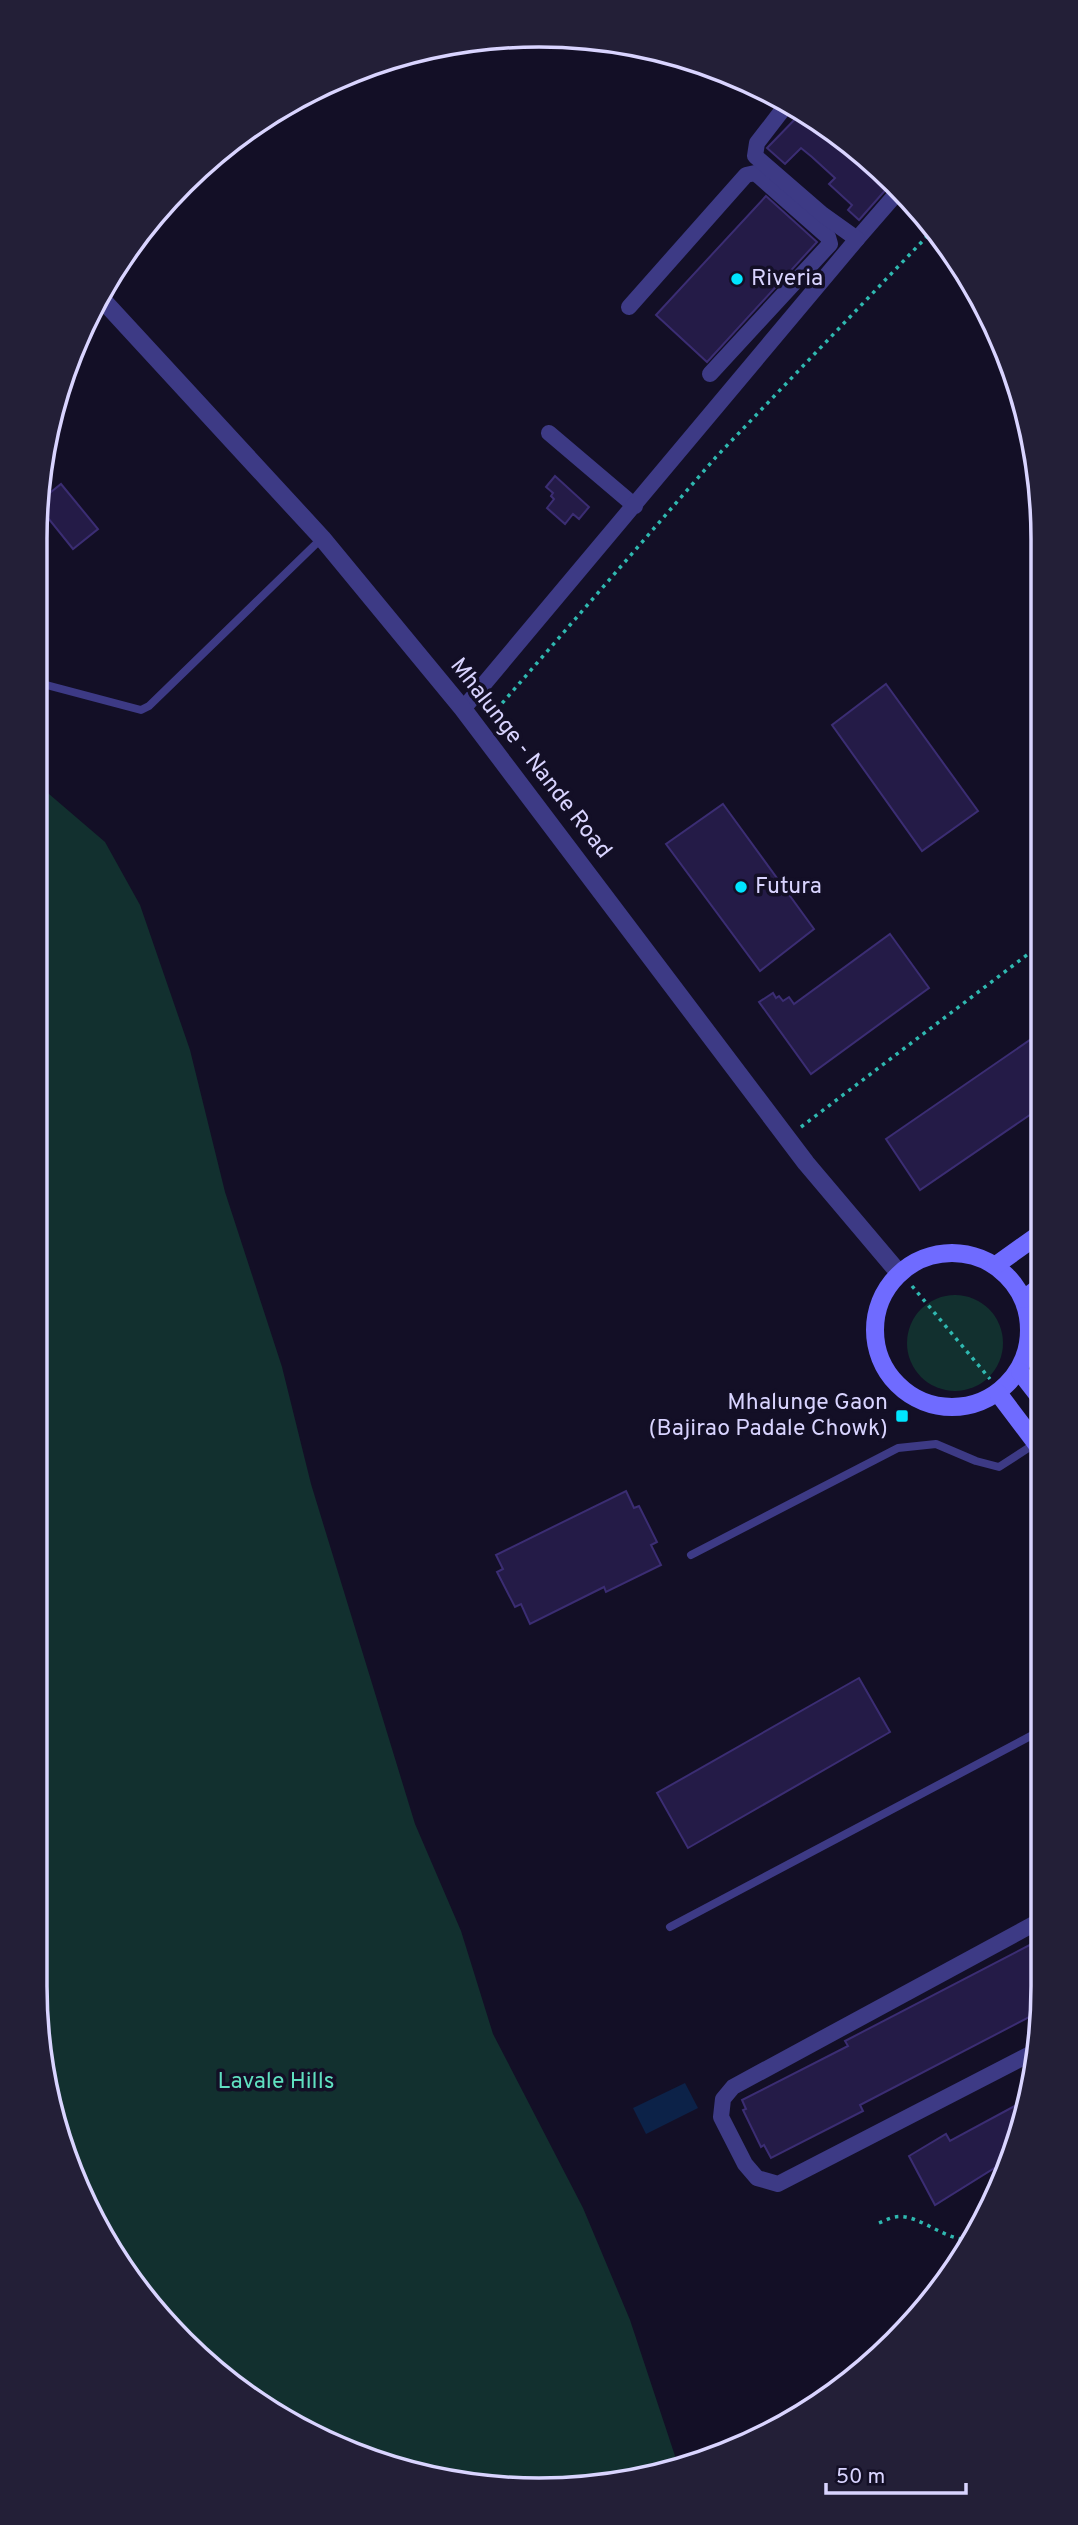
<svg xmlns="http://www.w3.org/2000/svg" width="1078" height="2525" font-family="Overpass,sans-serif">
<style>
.green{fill:#12302f}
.water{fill:#0c2248}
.building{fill:#241b47;stroke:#3b2d73;stroke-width:2}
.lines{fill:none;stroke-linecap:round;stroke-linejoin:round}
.path{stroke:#2fb8b0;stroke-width:3.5;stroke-dasharray:3.5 5;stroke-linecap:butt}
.service{stroke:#3d3a85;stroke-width:8}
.minor{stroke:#3d3a85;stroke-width:16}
.tertiary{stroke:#3d3a85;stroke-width:18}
.secondary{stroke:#6f6bff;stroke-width:18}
.poi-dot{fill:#00e5ff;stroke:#130f26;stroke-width:2.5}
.labels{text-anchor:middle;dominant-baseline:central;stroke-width:7;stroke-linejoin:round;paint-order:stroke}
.poi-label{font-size:23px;fill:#d9d4ff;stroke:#130f26;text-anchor:start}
.street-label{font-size:23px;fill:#d9d4ff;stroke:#130f26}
.park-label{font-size:23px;fill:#5fe0c0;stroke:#130f26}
.rim{fill:none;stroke:#d9d4ff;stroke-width:3.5}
</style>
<rect width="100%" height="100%" fill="#130f26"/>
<g class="green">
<path d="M35,782L105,842L140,905L190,1050L225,1192L282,1367L311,1484L415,1824L461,1931L493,2034L583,2208L630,2320L678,2465L637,2480L539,2490L441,2480L287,2422L160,2318L102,2238L62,2148L35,1986Z"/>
<circle cx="955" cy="1343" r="48"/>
</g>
<path class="water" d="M685,2083L698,2108L646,2134L633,2108Z"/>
<g class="building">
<path d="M802,112L819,120L889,186L859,220L848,210L852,205L829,184L835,178L812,157L801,148L785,164L767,148Z"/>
<path d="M766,196L817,242L707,362L656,315Z"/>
<path d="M555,476L589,507L579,519L573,514L565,524L547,508L554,499L551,496L553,493L546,487Z"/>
<path d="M61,484L98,529L73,549L40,508L41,500Z"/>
<path d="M886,684L978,811L922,851L832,725Z"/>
<path d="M723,804L814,929L760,971L666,844Z"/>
<path d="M890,934L929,988L811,1074L759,1002L773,993L776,998L779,996L783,1001L789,997L794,1004Z"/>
<path d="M1040,1033V1108L920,1190L886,1139Z"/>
<path d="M626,1491L634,1508L639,1506L657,1542L651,1545L661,1565L606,1592L604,1587L530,1624L521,1604L515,1607L497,1572L503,1569L496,1555Z"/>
<path d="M859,1678L890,1732L688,1848L657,1793Z"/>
<path d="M1043,1938V1986L1039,2012L860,2105L863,2111L771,2158L764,2145L761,2147L743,2110L746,2109L742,2100L848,2046L845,2041Z"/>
<path d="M1024,2101L1016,2148L1012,2157L935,2205L909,2156L946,2134L950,2141Z"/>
</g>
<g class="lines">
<g class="path">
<path d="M491,716L716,457L935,228"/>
<path d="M801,1127L1040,945"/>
<path d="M912,1286L990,1379"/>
<path d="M879,2223C884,2221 889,2218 895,2217C919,2212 951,2247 975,2238"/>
</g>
<g class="service">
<path d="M35,682L141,710L149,706L322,538"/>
<path d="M691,1555L898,1448L936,1444L976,1461L999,1467L1036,1443"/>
<path d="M670,1927L1042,1730"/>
</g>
<g class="minor">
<path d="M857,239L897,193"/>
<path d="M629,307L746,175L755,173L760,177L828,237L830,244L710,374"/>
<path d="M549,433L635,506"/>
<path d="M463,709L857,239L822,214L755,156L757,143L787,104"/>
<path d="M1032,2053L778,2184L757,2178L745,2164L721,2117L723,2099L733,2087L1043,1919"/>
</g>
<path class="tertiary" d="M99,296L322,538L463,709L806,1163L899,1273"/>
<g class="secondary">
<circle cx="952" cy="1330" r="77"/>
<path d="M996,1265L1041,1233"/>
<path d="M1024,1299L1041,1286"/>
<path d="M1020,1372L1041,1399"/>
<path d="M998,1393L1041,1450"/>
</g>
</g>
<g class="poi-dot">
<circle cx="737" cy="279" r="7"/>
<circle cx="741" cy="887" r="7"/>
<rect x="895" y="1409" width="14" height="14" rx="3.5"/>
</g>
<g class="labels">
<g class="poi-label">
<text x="751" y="279">Riveria</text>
<text x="755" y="887">Futura</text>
<text x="888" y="1403" text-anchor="end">Mhalunge Gaon<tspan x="888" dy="26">(Bajirao Padale Chowk)</tspan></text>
</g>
<g class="street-label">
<text transform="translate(530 759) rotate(52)">Mhalunge - Nande Road</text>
</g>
<g class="park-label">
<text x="276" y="2082">Lavale Hills</text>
</g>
</g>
<path d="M0 0H1078V2525H0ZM539 47H539A492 492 0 0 1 1031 539V1986A492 492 0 0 1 539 2478H539A492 492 0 0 1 47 1986V539A492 492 0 0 1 539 47Z" fill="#231f37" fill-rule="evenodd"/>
<path class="rim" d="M539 47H539A492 492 0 0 1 1031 539V1986A492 492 0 0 1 539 2478H539A492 492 0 0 1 47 1986V539A492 492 0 0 1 539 47Z"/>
<path d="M826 2483v10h140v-10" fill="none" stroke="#d9d4ff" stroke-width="3.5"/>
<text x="836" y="2483" font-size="21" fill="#d9d4ff" stroke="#130f26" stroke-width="5" paint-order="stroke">50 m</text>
</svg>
